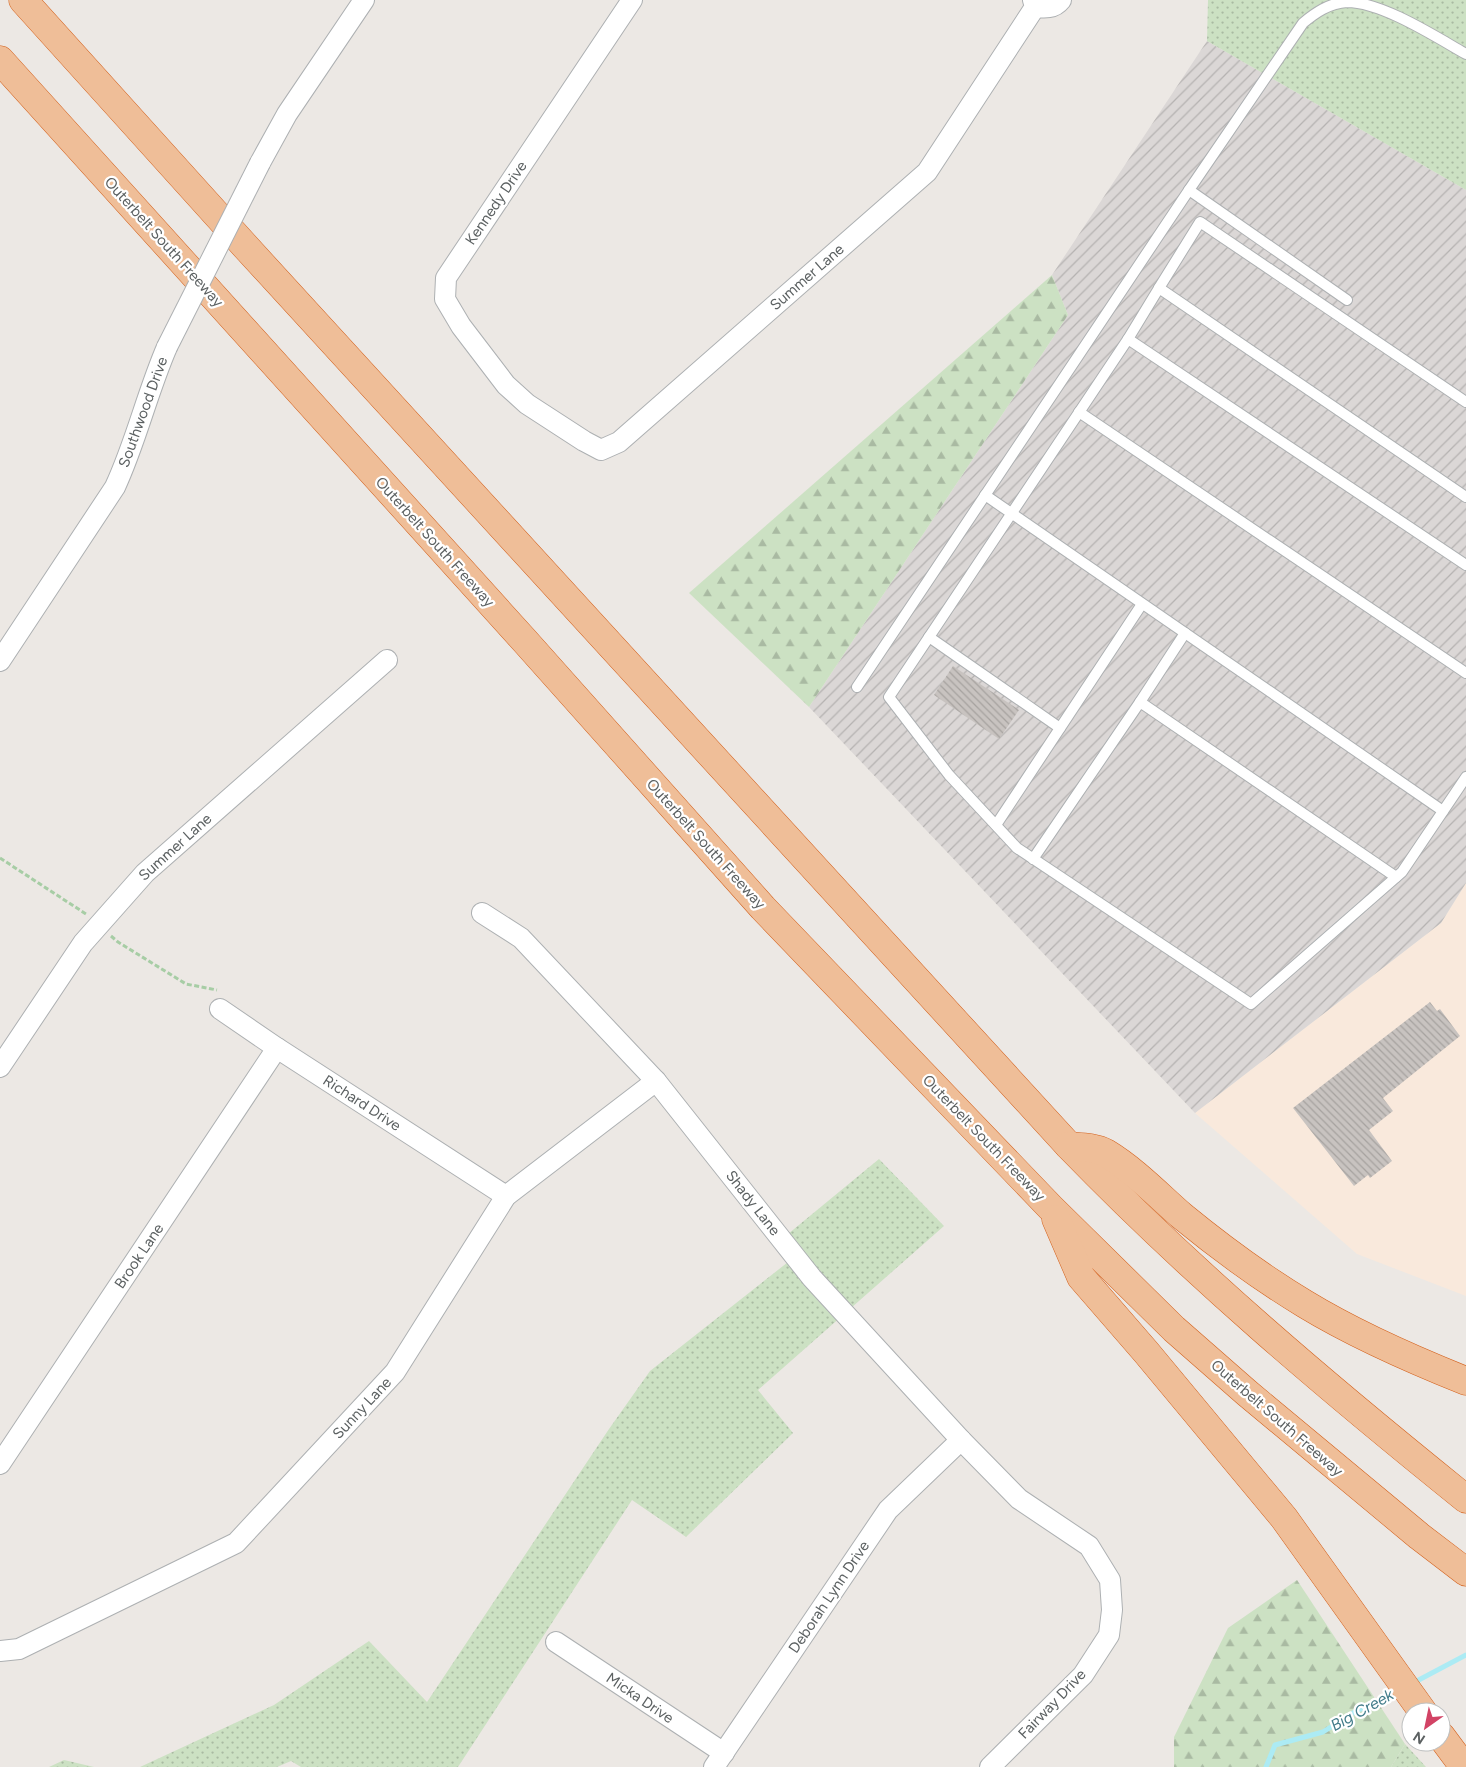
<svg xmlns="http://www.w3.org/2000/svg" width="1466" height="1767" font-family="Figtree,sans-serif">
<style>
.commercial{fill:#f9e9dc}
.industrial{fill:url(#industrial-furrows)}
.grass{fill:url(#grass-dots)}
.forest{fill:url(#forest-firs)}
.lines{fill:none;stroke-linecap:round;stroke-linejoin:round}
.stream{stroke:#acebf4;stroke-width:5}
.building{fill:url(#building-back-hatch)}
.lane-casing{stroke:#adb0b2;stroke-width:12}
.street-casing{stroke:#adb0b2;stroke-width:22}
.highway-casing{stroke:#d3611d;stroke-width:29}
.path{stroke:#a7cda5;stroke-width:3;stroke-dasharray:5 2.5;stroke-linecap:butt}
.lane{stroke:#fff;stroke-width:10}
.street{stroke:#fff;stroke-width:20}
.highway{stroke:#efbe98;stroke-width:28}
.street-bridge-casing{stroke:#adb0b2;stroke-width:22;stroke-linecap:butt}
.street-bridge{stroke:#fff;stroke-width:20}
.labels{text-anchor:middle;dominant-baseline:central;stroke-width:4.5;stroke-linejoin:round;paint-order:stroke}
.street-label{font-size:15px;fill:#5c6162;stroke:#fff}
.water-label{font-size:16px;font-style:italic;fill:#427c8a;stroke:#fff}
</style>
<defs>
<pattern id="industrial-furrows" width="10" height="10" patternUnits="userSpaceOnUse" patternTransform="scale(1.25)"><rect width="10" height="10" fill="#dbd7d6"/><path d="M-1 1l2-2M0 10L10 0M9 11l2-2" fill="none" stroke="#b5b2b1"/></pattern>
<pattern id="grass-dots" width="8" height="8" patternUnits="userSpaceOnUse" patternTransform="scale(1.25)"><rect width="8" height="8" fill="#cce1c3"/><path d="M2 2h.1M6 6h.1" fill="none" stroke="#a9baa2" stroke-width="1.8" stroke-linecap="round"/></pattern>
<pattern id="forest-firs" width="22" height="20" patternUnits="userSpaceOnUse" patternTransform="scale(1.25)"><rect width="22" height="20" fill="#cce1c3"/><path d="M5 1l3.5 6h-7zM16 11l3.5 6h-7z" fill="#a9baa2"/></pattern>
<pattern id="building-back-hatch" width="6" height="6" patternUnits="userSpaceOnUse" patternTransform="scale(1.25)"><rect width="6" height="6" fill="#c8c3c0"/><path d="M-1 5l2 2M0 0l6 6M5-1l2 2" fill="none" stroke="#a6a29f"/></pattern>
</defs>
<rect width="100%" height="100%" fill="#ece8e4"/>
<path class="commercial" d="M1466,883V1296L1357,1254L1195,1113L1441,923Z"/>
<path class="industrial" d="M1207,41L1466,190V883L1441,923L1195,1113L809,707L1068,315L1052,275Z"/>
<g class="grass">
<path d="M1208,0H1466V190L1207,41Z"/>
<path d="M879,1159L944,1226L758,1390L793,1433L686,1537L632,1500L458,1767H301L291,1761L277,1767H140L274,1705L369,1641L427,1702L609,1429L650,1371L802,1251L788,1234Z"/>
<path d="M1405,1744L1426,1767H1391Z"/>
<path d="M64,1760L94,1767H49Z"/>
</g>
<g class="forest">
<path d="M1052,275L1068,315L809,707L689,593Z"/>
<path d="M1297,1580L1405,1744L1391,1767H1174V1737L1228,1628Z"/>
</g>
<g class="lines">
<g class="stream">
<path d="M1413,1683L1466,1655"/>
<path d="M1266,1767L1275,1745L1323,1732L1356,1711L1371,1705L1399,1691"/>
</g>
</g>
<g class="building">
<path d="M953,666L1019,710L999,739L934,695Z"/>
<path d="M1430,1002L1437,1011L1440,1009L1460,1036L1383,1098L1393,1111L1369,1130L1392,1161L1370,1178L1368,1175L1354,1186L1293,1108Z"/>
</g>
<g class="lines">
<defs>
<g id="lane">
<path d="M1159,288L1200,222L1466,402"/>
<path d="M1347,300L1189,190L1303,23C1315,13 1329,3 1347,2C1382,2 1436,37 1466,54"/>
<path d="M1128,339L1159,288L1466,497"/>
<path d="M1079,412L1466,673"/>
<path d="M985,495L1443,811"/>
<path d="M1466,565L1128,339L889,697L949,775L1017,848L1251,1004L1402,872L1466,777"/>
<path d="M929,637L1060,728"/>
<path d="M857,687L1189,190"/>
<path d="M1140,702L1185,633"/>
<path d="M996,825L1142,604"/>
<path d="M1033,859L1140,702L1396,877"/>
</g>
<g id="street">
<path d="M632,0L446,278L445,299L461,326L506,385L527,404L584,441L601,450L619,442L927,172L1035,7L1033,0"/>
<path d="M1035,7C1044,8 1054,9 1061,0"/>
<path d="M260,163L287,114L364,0"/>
<path d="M0,661L115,487C136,442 147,393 167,347"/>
<path d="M482,913L521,938L656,1081L812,1278L961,1440L1019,1499L1089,1546L1110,1580L1112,1610L1109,1635L1083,1675L990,1767"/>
<path d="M220,1009L277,1048L506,1196"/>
<path d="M0,1067L83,943L145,873L387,660"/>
<path d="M0,1464L277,1048"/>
<path d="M556,1642L724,1753"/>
<path d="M0,1651L19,1649L236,1543L395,1372L506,1196L656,1081"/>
<path d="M714,1767L888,1510L961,1440"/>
</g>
<g id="highway">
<path d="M23,0L245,246L1069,1146C1192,1273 1328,1388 1466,1499"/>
<path d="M0,60L524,640L763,908L1050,1207L1174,1329L1247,1393L1419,1536L1466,1572"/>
<path d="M1069,1146C1081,1147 1095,1147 1106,1153C1134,1170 1158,1195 1182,1216C1221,1248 1262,1278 1305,1304C1356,1335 1411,1359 1466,1381"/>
<path d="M1056,1219L1081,1277L1146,1352L1284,1518L1423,1712"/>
<path d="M1441,1736L1464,1767"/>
</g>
</defs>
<use href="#lane" class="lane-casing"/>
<use href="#street" class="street-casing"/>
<use href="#highway" class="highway-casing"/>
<g class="path">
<path d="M0,858L86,914"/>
<path d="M111,936L118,942L186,984L217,990"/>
</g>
<use href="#lane" class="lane"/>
<use href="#street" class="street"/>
<use href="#highway" class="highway"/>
<defs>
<path id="street-bridge" d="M167,347L260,163"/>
</defs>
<use href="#street-bridge" class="street-bridge-casing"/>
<use href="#street-bridge" class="street-bridge"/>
</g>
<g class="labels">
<g class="street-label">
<text transform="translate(496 203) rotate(-56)">Kennedy Drive</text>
<text transform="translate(164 242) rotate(48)">Outerbelt South Freeway</text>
<text transform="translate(807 277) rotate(-41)">Summer Lane</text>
<text transform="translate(143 412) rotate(-70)">Southwood Drive</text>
<text transform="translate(435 542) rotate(48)">Outerbelt South Freeway</text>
<text transform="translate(706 844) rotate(48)">Outerbelt South Freeway</text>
<text transform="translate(175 847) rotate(-42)">Summer Lane</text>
<text transform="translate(362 1103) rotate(33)">Richard Drive</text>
<text transform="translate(984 1138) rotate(46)">Outerbelt South Freeway</text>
<text transform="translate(753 1203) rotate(52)">Shady Lane</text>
<text transform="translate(139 1256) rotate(-56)">Brook Lane</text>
<text transform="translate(362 1408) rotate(-47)">Sunny Lane</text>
<text transform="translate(1277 1418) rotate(41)">Outerbelt South Freeway</text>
<text transform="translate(829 1597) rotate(-56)">Deborah Lynn Drive</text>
<text transform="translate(640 1698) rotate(34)">Micka Drive</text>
<text transform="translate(1052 1704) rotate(-46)">Fairway Drive</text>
</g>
<g class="water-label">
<text transform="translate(1362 1710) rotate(-29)">Big Creek</text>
</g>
</g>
<g transform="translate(1426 1727) rotate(213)"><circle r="24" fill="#ffffff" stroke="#bec0c0"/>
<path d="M0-4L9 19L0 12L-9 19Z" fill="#d24365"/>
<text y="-8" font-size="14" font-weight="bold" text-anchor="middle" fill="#5c6162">N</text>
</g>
</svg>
